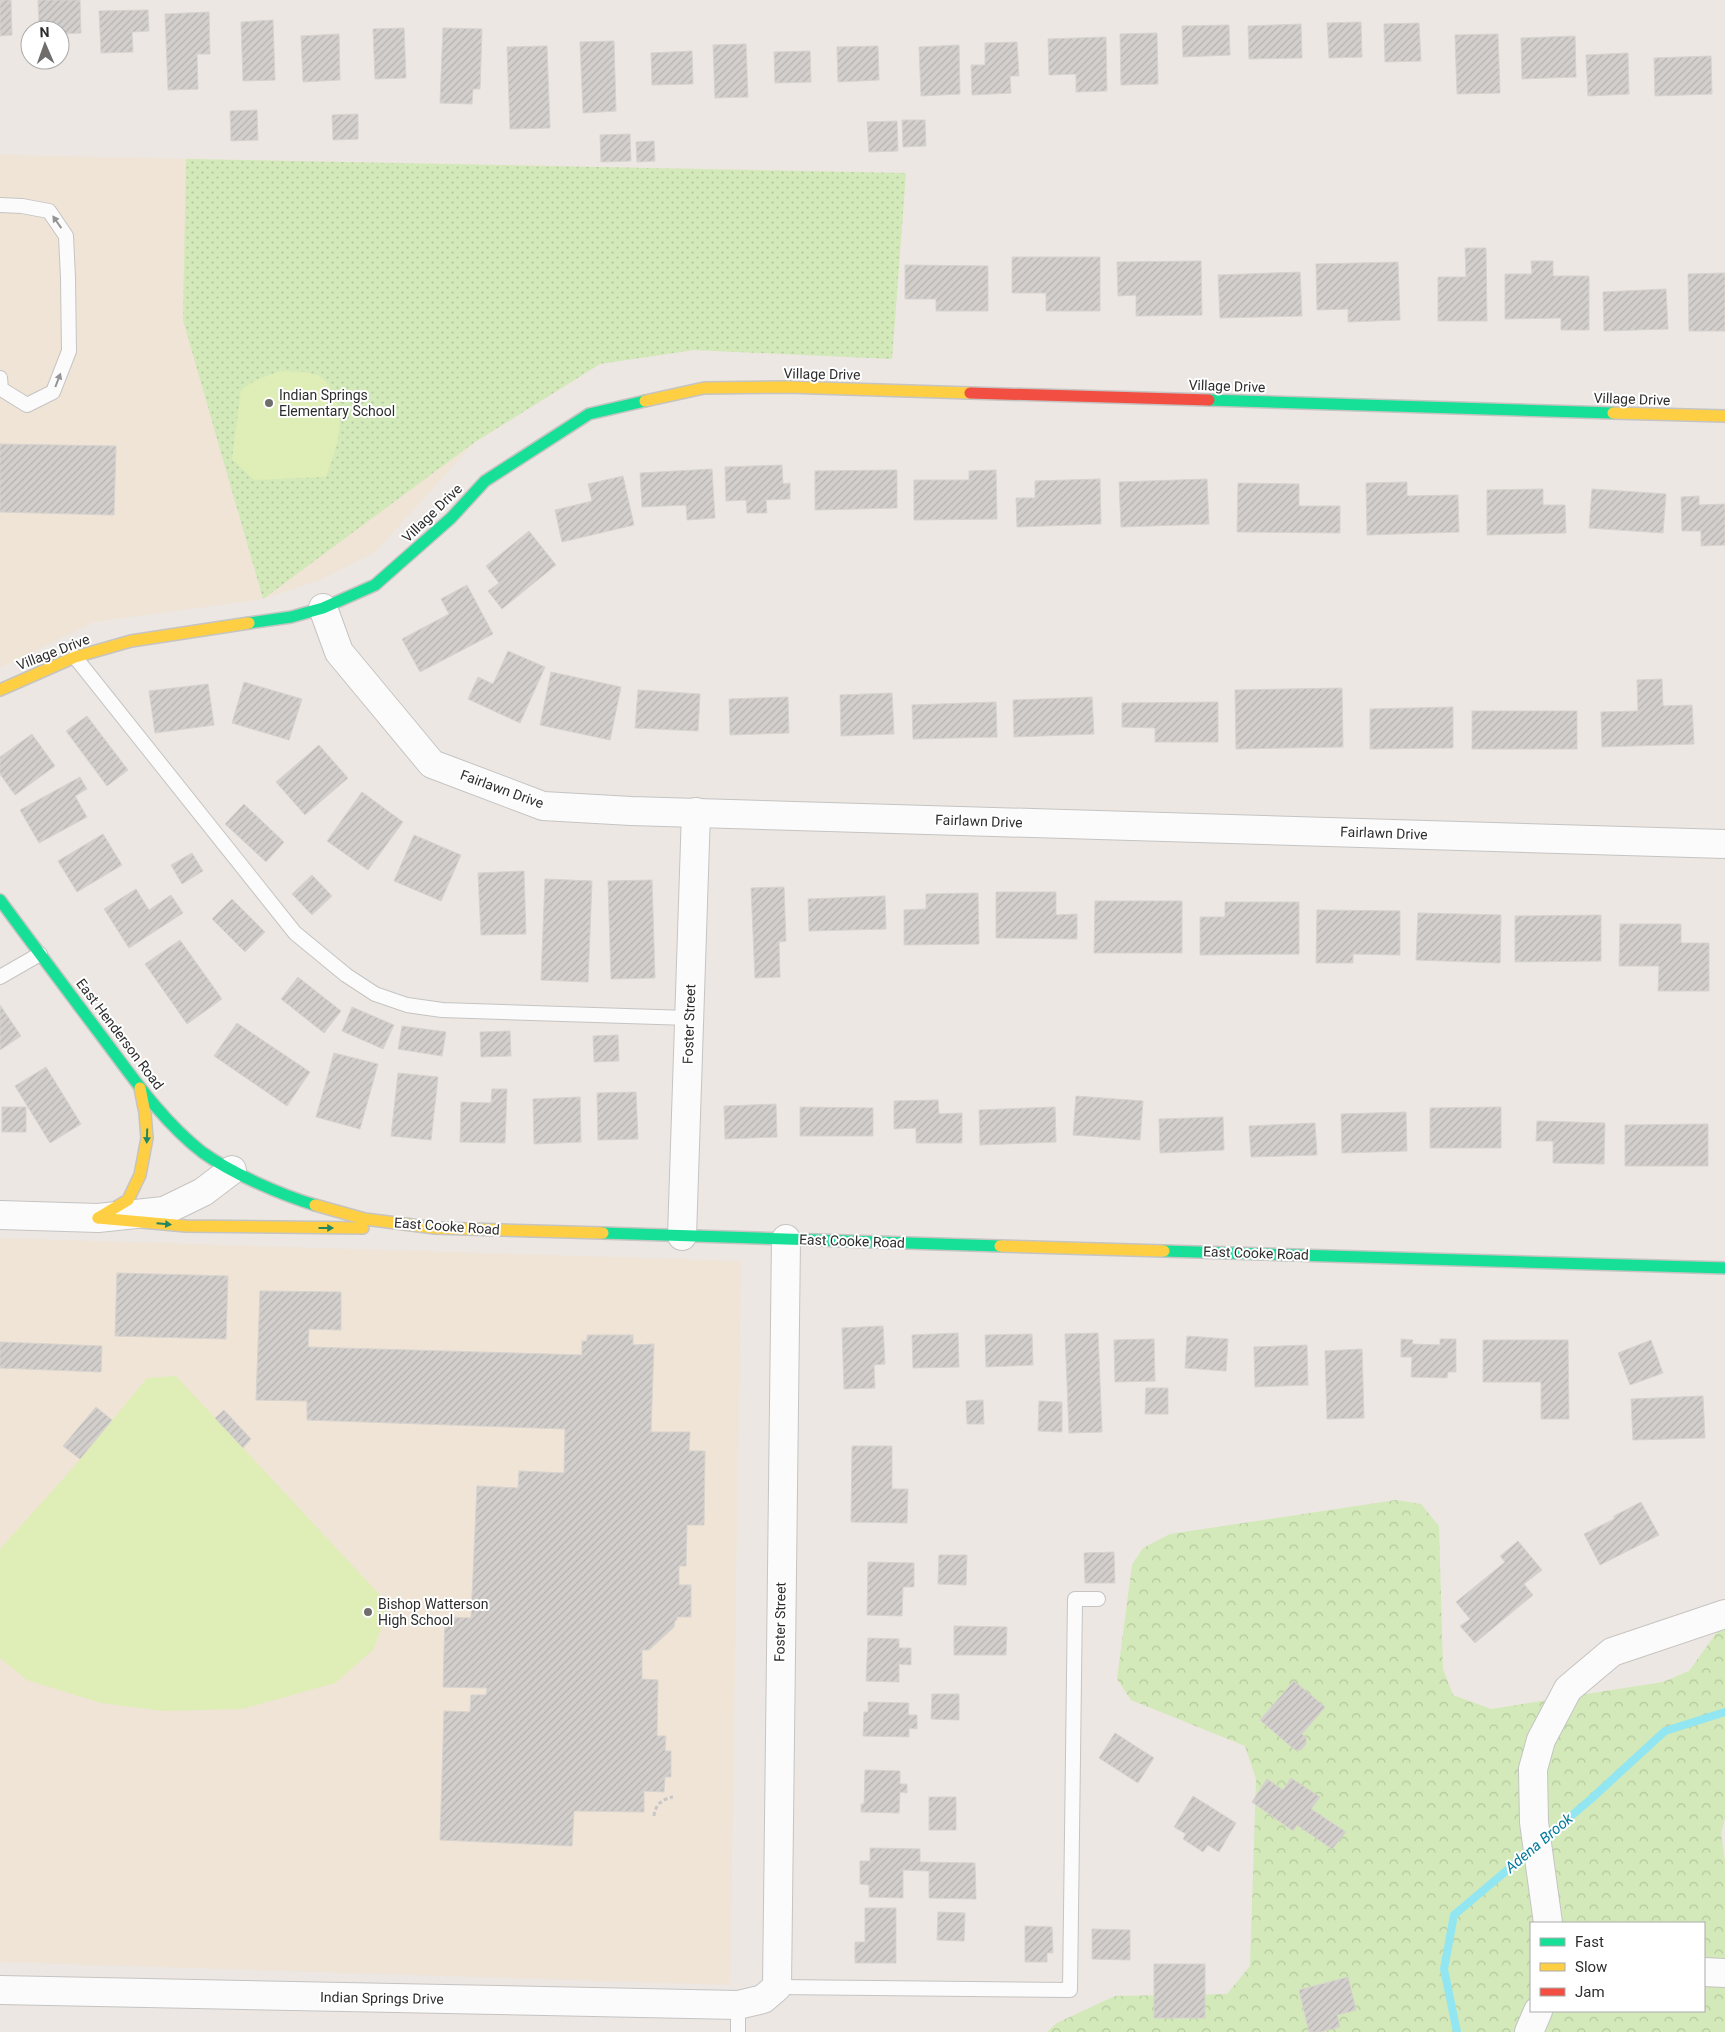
<svg xmlns="http://www.w3.org/2000/svg" width="1725" height="2032" font-family="Roboto,sans-serif">
<style>
.education{fill:#efe4d6}
.forest{fill:url(#forest-crowns);fill-rule:evenodd}
.park{fill:url(#park-dots)}
.pitch{fill:#dfedb6}
.lines{fill:none;stroke-linecap:round;stroke-linejoin:round}
.stream{stroke:#91e6f2;stroke-width:8}
.building{fill:url(#building-hatch);stroke:#d7d3ce}
.lane-casing{stroke:#c5c4c3;stroke-width:16}
.street-casing{stroke:#c5c4c3;stroke-width:30}
.fast-casing{stroke:#c5c4c3;stroke-width:14}
.slow-casing{stroke:#c5c4c3;stroke-width:14}
.jam-casing{stroke:#c5c4c3;stroke-width:14}
.path{stroke:#c8c8c8;stroke-width:3;stroke-dasharray:4 2.5;stroke-linecap:butt}
.lane{stroke:#fcfbfb;stroke-width:14}
.street{stroke:#fcfbfb;stroke-width:28}
.fast{stroke:#16e098;stroke-width:11}
.slow{stroke:#ffcf43;stroke-width:11}
.jam{stroke:#f24e42;stroke-width:11}
.oneway{fill:#949494}
.oneway2{fill:#228662}
.poi-dot{fill:#706e6c;stroke:#fff;stroke-width:2}
.labels{text-anchor:middle;dominant-baseline:central;stroke-width:4;stroke-linejoin:round;paint-order:stroke}
.street-label{font-size:14px;fill:#2d2d2d;stroke:#fff}
.poi-label{font-size:14px;fill:#2d2d2d;stroke:#fff;text-anchor:start}
.water-label{font-size:15px;font-style:italic;fill:#047b9c;stroke:#fff}
</style>
<defs>
<pattern id="forest-crowns" width="20" height="18" patternUnits="userSpaceOnUse" patternTransform="scale(1.25)"><rect width="20" height="18" fill="#d3e9b9"/><path d="M2 6a3 3 0 1 1 6 0M12 15a3 3 0 1 1 6 0" fill="none" stroke="#b5c89f"/></pattern>
<pattern id="park-dots" width="8" height="8" patternUnits="userSpaceOnUse" patternTransform="scale(1.25)"><rect width="8" height="8" fill="#d3e9b9"/><path d="M2 2h.1M6 6h.1" fill="none" stroke="#b5c89f" stroke-width="1.8" stroke-linecap="round"/></pattern>
<pattern id="building-hatch" width="6" height="6" patternUnits="userSpaceOnUse" patternTransform="scale(1.25)"><rect width="6" height="6" fill="#d2cfcc"/><path d="M-1 1l2-2M0 6l6-6M5 7l2-2" fill="none" stroke="#b5b2b0"/></pattern>
</defs>
<rect width="100%" height="100%" fill="#ece7e2"/>
<g class="education">
<path d="M0,155L906,173L892,359L694,350L600,364L475,442L376,551L320,580L263,599L94,622L0,668Z"/>
<path d="M0,1238L741,1261L730,1985L0,1962Z"/>
</g>
<path class="forest" d="M1396,1500L1421,1504L1439,1526L1443,1669L1453,1695L1491,1709L1663,1682L1689,1671L1725,1621V1818L1721,1834L1725,1861V2032H1047L1057,2023L1115,1996L1227,1994L1250,1966L1256,1779L1245,1746L1131,1700L1117,1679L1132,1565L1143,1548L1170,1534ZM1531,1923H1704V2011H1531Z"/>
<path class="park" d="M186,159L906,173L892,359L694,350L600,364L475,442L263,599L183,320Z"/>
<g class="pitch">
<path d="M280,371C292,372 312,370 322,378C335,389 343,416 339,432C337,447 331,462 326,477L254,480L232,459L241,390L256,380Z"/>
<path d="M176,1376L390,1606L373,1650L335,1683L242,1709L163,1711L101,1703L27,1680L0,1658V1549L71,1470L147,1378Z"/>
</g>
<g class="lines">
<g class="stream">
<path d="M1542,1841L1591,1799L1665,1731L1725,1712"/>
<path d="M1457,2032L1444,1969L1454,1915L1531,1850"/>
</g>
</g>
<g class="building">
<path d="M0,0H11L12,35L0,36Z"/>
<path d="M38,0H80L81,33L60,34V30H39Z"/>
<path d="M148,10L149,31L132,32L133,52L101,53L99,11Z"/>
<path d="M209,12L210,54H197L198,89L168,90L165,14Z"/>
<path d="M273,20L275,80L243,81L241,22Z"/>
<path d="M1361,22L1362,57L1329,58L1327,23Z"/>
<path d="M1419,23L1421,61L1385,62L1384,24Z"/>
<path d="M1301,24L1302,58L1249,59L1248,26Z"/>
<path d="M1229,25L1230,55L1183,57L1182,26Z"/>
<path d="M404,28L406,78L375,79L373,29Z"/>
<path d="M443,28L482,29L480,89H473L472,104L440,103Z"/>
<path d="M1157,33L1158,84L1121,85L1120,34Z"/>
<path d="M339,34L340,80L303,82L301,36Z"/>
<path d="M1498,34L1500,93L1457,94L1455,35Z"/>
<path d="M1575,36L1576,77L1522,79L1521,38Z"/>
<path d="M1106,37L1107,91L1076,92V74L1049,75L1048,39Z"/>
<path d="M614,41L616,111L583,113L580,42Z"/>
<path d="M1017,42L1019,76H1010L1011,93L972,95L971,65H985V43Z"/>
<path d="M746,44L748,97L715,98L713,45Z"/>
<path d="M959,45L960,94L921,96L919,47Z"/>
<path d="M547,46L550,128L510,129L507,47Z"/>
<path d="M878,46L879,80L838,82L837,47Z"/>
<path d="M692,51L693,84L652,85L651,53Z"/>
<path d="M810,51L811,82L775,83L774,52Z"/>
<path d="M1628,53L1629,94L1588,96L1586,55Z"/>
<path d="M1711,56L1712,94L1655,96L1654,58Z"/>
<path d="M257,110L258,140L231,141L230,111Z"/>
<path d="M358,114V139L333,140L332,115Z"/>
<path d="M902,120H925L926,146L903,147Z"/>
<path d="M897,121L898,151L869,152L867,122Z"/>
<path d="M630,134L631,161L601,162L600,135Z"/>
<path d="M654,141L655,161L637,162L636,142Z"/>
<path d="M1465,248H1486L1487,321H1438V277H1466Z"/>
<path d="M1012,257H1100V311H1046V293H1012Z"/>
<path d="M1201,261L1202,315L1136,316V295L1118,296L1117,262Z"/>
<path d="M1531,261H1553V276H1589V330H1561V318L1505,319V274H1532Z"/>
<path d="M1398,262L1400,320L1348,322V309L1317,310L1316,264Z"/>
<path d="M905,265L988,266V311H936V299H905Z"/>
<path d="M1300,272L1302,316L1220,318L1218,275Z"/>
<path d="M1725,273V331H1689L1688,274Z"/>
<path d="M1666,289L1668,329L1604,331L1603,292Z"/>
<path d="M0,444L116,446L114,515L0,512Z"/>
<path d="M782,465L783,484L790,483V499L766,500L767,513H747L746,500L726,501L725,467Z"/>
<path d="M712,469L715,518L687,520L686,505L642,507L640,473Z"/>
<path d="M897,470V508L815,510V471Z"/>
<path d="M996,470L997,519L914,520V480H969V471Z"/>
<path d="M623,476L634,525L562,542L555,510L592,501L588,484Z"/>
<path d="M1100,479L1101,524L1017,527L1016,498H1035V481Z"/>
<path d="M1207,479L1209,524L1121,527L1119,482Z"/>
<path d="M1407,482V496L1458,495L1459,532L1367,535L1366,483Z"/>
<path d="M1238,483L1299,484V506H1340V533L1237,532Z"/>
<path d="M1543,489V505H1565L1566,533L1487,535V490Z"/>
<path d="M1592,489L1666,494L1663,533L1589,528Z"/>
<path d="M1699,496V505L1725,504V545L1701,546V531H1682L1681,497Z"/>
<path d="M529,531L556,565L502,609L488,591L499,583L486,566Z"/>
<path d="M467,585L493,634L420,672L402,639L449,614L441,599Z"/>
<path d="M508,651L545,667L520,723L468,699L478,677L493,684Z"/>
<path d="M551,672L621,687L610,740L540,725Z"/>
<path d="M1662,679L1663,706L1692,705L1694,744L1602,747L1601,712L1638,711L1637,680Z"/>
<path d="M244,682L302,699L289,740L232,723Z"/>
<path d="M208,684L214,725L155,733L149,691Z"/>
<path d="M1342,688L1343,747L1236,749L1235,690Z"/>
<path d="M638,690L700,694L698,731L635,728Z"/>
<path d="M892,693L894,734L841,736L840,695Z"/>
<path d="M788,697L789,733L730,735L729,699Z"/>
<path d="M1092,697L1094,734L1014,737L1013,700Z"/>
<path d="M996,702L997,737L913,739L912,705Z"/>
<path d="M1218,702V742H1155V728L1122,727V703Z"/>
<path d="M1453,707V748L1370,749V709Z"/>
<rect x="1472" y="711" width="105" height="38"/>
<path d="M87,716L128,770L107,786L66,731Z"/>
<path d="M32,734L55,766L15,795L0,774V757Z"/>
<path d="M319,745L348,778L305,815L276,782Z"/>
<path d="M80,777L87,789L75,796L87,817L39,843L20,810Z"/>
<path d="M362,792L403,822L368,870L327,841Z"/>
<path d="M244,804L284,842L266,862L225,824Z"/>
<path d="M103,834L122,865L77,892L58,861Z"/>
<path d="M414,835L461,855L441,901L394,881Z"/>
<path d="M192,853L203,871L182,884L171,865Z"/>
<path d="M524,871L526,934L481,935L478,873Z"/>
<path d="M312,875L332,896L312,915L292,894Z"/>
<path d="M545,879L592,881L588,982L541,980Z"/>
<path d="M652,880L655,978L611,979L608,881Z"/>
<path d="M784,887L786,941L779,942L780,977L755,978L751,888Z"/>
<path d="M136,889L149,910L171,895L183,913L129,948L104,909Z"/>
<path d="M996,892H1056V915L1077,914V939L996,938Z"/>
<path d="M978,893L979,944L904,945V910L926,909V894Z"/>
<path d="M885,896L886,929L809,931L808,899Z"/>
<path d="M232,899L265,932L245,952L212,919Z"/>
<path d="M1095,901H1182V953H1094Z"/>
<path d="M1225,902H1299V954L1200,955V917H1225Z"/>
<path d="M1317,910L1400,911V955L1353,954V963H1316Z"/>
<path d="M1418,913L1501,915L1500,963L1416,960Z"/>
<path d="M1601,915V961L1515,962V916Z"/>
<path d="M1620,924H1681V943H1709V991H1658L1659,966H1619Z"/>
<path d="M180,940L222,999L187,1024L145,964Z"/>
<path d="M298,977L341,1011L324,1033L281,999Z"/>
<path d="M0,1005L21,1036L0,1050Z"/>
<path d="M352,1007L394,1025L383,1049L342,1031Z"/>
<path d="M237,1023L310,1072L287,1106L214,1056Z"/>
<path d="M402,1026L446,1032L442,1056L398,1049Z"/>
<path d="M510,1031L511,1056L481,1057L480,1032Z"/>
<path d="M618,1035L619,1061L594,1062L593,1036Z"/>
<path d="M334,1053L378,1064L360,1129L316,1117Z"/>
<path d="M46,1067L81,1124L50,1143L15,1086Z"/>
<path d="M398,1073L438,1077L431,1140L391,1136Z"/>
<path d="M492,1089H507L505,1143L460,1142L461,1102L491,1103Z"/>
<path d="M636,1092L638,1139L598,1140L597,1093Z"/>
<path d="M1076,1096L1143,1101L1140,1140L1073,1135Z"/>
<path d="M580,1097L581,1142L534,1144L533,1099Z"/>
<path d="M938,1100L939,1114L962,1113V1143H916V1128L894,1129V1101Z"/>
<path d="M776,1104L777,1137L725,1139L724,1106Z"/>
<rect x="2" y="1107" width="24" height="25"/>
<path d="M800,1107L873,1108V1136H800Z"/>
<path d="M1055,1107L1056,1142L980,1145L979,1110Z"/>
<path d="M1501,1107V1148H1430V1108Z"/>
<path d="M1406,1112L1407,1151L1342,1153L1341,1114Z"/>
<path d="M1223,1117L1224,1150L1160,1153L1159,1119Z"/>
<path d="M1537,1121L1605,1123L1604,1164L1553,1163V1141H1536Z"/>
<path d="M1315,1123L1317,1155L1251,1157L1249,1126Z"/>
<path d="M1708,1124V1166H1625V1125Z"/>
<path d="M117,1273L228,1276L226,1339L115,1336Z"/>
<path d="M260,1291L341,1292V1330L309,1329L308,1347L582,1355V1341H587V1335H633V1345L654,1344L651,1432H690L689,1451H705L704,1525H687L686,1566H679V1585H691V1617H677V1620H675L674,1627L661,1639L649,1650H642V1679L658,1680L657,1736H666L665,1751H671V1777H665L664,1792L644,1791V1812L574,1811L572,1846L440,1840L444,1711L470,1712L471,1695H486L487,1688L443,1687L445,1617L471,1618L477,1486L518,1488L519,1471L564,1473L565,1429L307,1420V1401L256,1400Z"/>
<path d="M883,1326L885,1364L874,1365L875,1388L844,1389L842,1328Z"/>
<path d="M958,1333L959,1367L913,1368L912,1335Z"/>
<path d="M1098,1333L1102,1432L1069,1433L1065,1334Z"/>
<path d="M1032,1334L1033,1365L986,1367L985,1335Z"/>
<path d="M1187,1336L1228,1339L1226,1371L1185,1368Z"/>
<path d="M1154,1339L1155,1381L1115,1382L1114,1340Z"/>
<path d="M1401,1339L1413,1340L1412,1344L1440,1345V1339H1456V1372H1448L1447,1378L1411,1377L1412,1357H1401Z"/>
<path d="M1483,1340H1568L1569,1419H1541V1382H1483Z"/>
<path d="M1651,1340L1663,1373L1630,1385L1618,1353Z"/>
<path d="M0,1342L102,1346L101,1372L0,1368Z"/>
<path d="M1307,1345L1308,1385L1255,1387L1254,1347Z"/>
<path d="M1362,1349L1364,1418L1327,1419L1325,1351Z"/>
<path d="M1146,1388H1168V1414H1145Z"/>
<path d="M1703,1396L1705,1438L1633,1440L1631,1399Z"/>
<path d="M983,1400L984,1424H967L966,1401Z"/>
<path d="M1039,1401L1062,1402V1432L1038,1431Z"/>
<path d="M96,1407L112,1420L80,1459L63,1446Z"/>
<path d="M224,1410L251,1439L243,1448L215,1418Z"/>
<path d="M852,1446H892V1489H908L907,1523L851,1522Z"/>
<path d="M1641,1502L1659,1535L1600,1565L1584,1534L1614,1519V1516Z"/>
<path d="M1518,1541L1542,1570L1524,1584L1533,1595L1475,1643L1460,1626L1470,1619L1456,1602L1505,1562L1500,1556Z"/>
<path d="M1114,1552L1115,1583H1085L1084,1553Z"/>
<path d="M939,1555H967L966,1585L938,1584Z"/>
<path d="M868,1562L914,1563V1587H903L902,1616L867,1615Z"/>
<path d="M954,1626L1007,1627L1006,1655H954Z"/>
<path d="M868,1638L899,1639V1648H911V1665L899,1664V1682L866,1681Z"/>
<path d="M1294,1681L1325,1707L1302,1734L1306,1738V1744L1301,1750H1295L1260,1720Z"/>
<path d="M932,1694H959V1720L931,1719Z"/>
<path d="M868,1702L909,1703L908,1715H917V1729L909,1728V1737L863,1736L864,1712H868Z"/>
<path d="M1115,1733L1154,1758L1138,1783L1099,1758Z"/>
<path d="M865,1770L900,1771V1784H907V1793L900,1792L899,1813L861,1812V1804H864Z"/>
<path d="M1291,1778L1320,1797L1311,1809L1346,1832L1332,1849L1297,1825L1293,1831L1252,1802L1267,1779L1283,1790Z"/>
<path d="M1193,1796L1236,1823L1219,1852L1208,1845L1203,1852L1183,1839L1186,1834L1174,1827Z"/>
<rect x="929" y="1797" width="27" height="33"/>
<path d="M870,1848L920,1849V1862L975,1863L976,1899L929,1898V1871L903,1870V1898L869,1897V1885L860,1884V1861H870Z"/>
<path d="M865,1908H896V1963H855V1942H865Z"/>
<path d="M938,1912L965,1913L964,1941L937,1940Z"/>
<path d="M1025,1926L1052,1927L1053,1953H1047V1962H1025Z"/>
<path d="M1092,1929L1130,1930V1960L1092,1959Z"/>
<rect x="1154" y="1964" width="51" height="54"/>
<path d="M1348,1977L1356,2010L1337,2015L1340,2027L1320,2032H1309L1299,1990Z"/>
</g>
<g class="lines">
<defs>
<g id="lane">
<path d="M0,205L22,206L49,211L66,236L68,278L69,351L53,392L27,405L1,389L0,378"/>
<path d="M75,657L295,933L346,975L375,994L407,1005L442,1010L689,1018"/>
<path d="M0,977L40,954"/>
<path d="M777,1987L1070,1990L1075,1599H1098"/>
<path d="M738,2005V2032"/>
</g>
<g id="street">
<path d="M323,608L339,652L432,764L543,806L631,811L1725,844"/>
<path d="M0,1215L98,1218L164,1211L203,1192L232,1170"/>
<path d="M682,1236L696,812"/>
<path d="M1548,1923L1534,1822L1533,1769L1541,1740L1568,1689L1612,1652L1725,1614"/>
<path d="M1704,1972L1725,1973"/>
<path d="M0,1990L738,2005L763,1999L777,1987L786,1239"/>
<path d="M1529,2032L1538,2011"/>
</g>
<g id="fast">
<path d="M1209,400L1613,413"/>
<path d="M249,623L291,617L323,608L375,585L451,518L485,481L589,414L645,401"/>
<path d="M0,900C33,945 67,990 100,1034C131,1075 161,1120 202,1152C231,1173 281,1195 315,1205"/>
<path d="M603,1233L1000,1246"/>
<path d="M1164,1251L1725,1268"/>
</g>
<g id="slow">
<path d="M645,401L704,388L788,387L970,393"/>
<path d="M1613,413L1725,416"/>
<path d="M0,690L75,657L131,641L249,623"/>
<path d="M315,1205L365,1219L435,1228L603,1233"/>
<path d="M98,1218L186,1226L363,1228"/>
<path d="M98,1218L128,1200L140,1175L147,1138L145,1113L140,1088"/>
<path d="M1000,1246L1164,1251"/>
</g>
<path id="jam" d="M970,393L1209,400"/>
</defs>
<use href="#lane" class="lane-casing"/>
<use href="#street" class="street-casing"/>
<use href="#fast" class="fast-casing"/>
<use href="#slow" class="slow-casing"/>
<use href="#jam" class="jam-casing"/>
<path class="path" d="M654,1816C655,1805 662,1799 673,1797"/>
<use href="#lane" class="lane"/>
<use href="#street" class="street"/>
<use href="#fast" class="fast"/>
<use href="#slow" class="slow"/>
<use href="#jam" class="jam"/>
</g>
<defs><path id="oneway-solid" d="M-6-.8H1V-3.2L6.5 0L1 3.2V.8H-6Z" transform="scale(1.25)"/></defs>
<g class="oneway">
<use href="#oneway-solid" transform="translate(57 222) rotate(-125)"/>
<use href="#oneway-solid" transform="translate(58 380) rotate(-69)"/>
</g>
<g class="oneway2">
<use href="#oneway-solid" transform="translate(147 1136) rotate(92)"/>
<use href="#oneway-solid" transform="translate(164 1224) rotate(5)"/>
<use href="#oneway-solid" transform="translate(326 1228)"/>
</g>
<g class="poi-dot">
<circle cx="269" cy="403" r="5"/>
<circle cx="368" cy="1612" r="5"/>
</g>
<g class="labels">
<g class="street-label">
<text transform="translate(822 374) rotate(1)">Village Drive</text>
<text transform="translate(1227 386) rotate(2)">Village Drive</text>
<text transform="translate(1632 399) rotate(2)">Village Drive</text>
<text transform="translate(432 513) rotate(-44)">Village Drive</text>
<text transform="translate(53 652) rotate(-21)">Village Drive</text>
<text transform="translate(502 789) rotate(20)">Fairlawn Drive</text>
<text transform="translate(979 821) rotate(2)">Fairlawn Drive</text>
<text transform="translate(1384 833) rotate(2)">Fairlawn Drive</text>
<text transform="translate(689 1024) rotate(-88)">Foster Street</text>
<text transform="translate(120 1034) rotate(53)">East Henderson Road</text>
<text transform="translate(447 1226) rotate(4)">East Cooke Road</text>
<text transform="translate(852 1241) rotate(2)">East Cooke Road</text>
<text transform="translate(1256 1253) rotate(2)">East Cooke Road</text>
<text transform="translate(780 1622) rotate(-89)">Foster Street</text>
<text transform="translate(382 1998) rotate(1)">Indian Springs Drive</text>
</g>
<g class="poi-label">
<text x="279" y="395">Indian Springs<tspan x="279" dy="16">Elementary School</tspan></text>
<text x="378" y="1604">Bishop Watterson<tspan x="378" dy="16">High School</tspan></text>
</g>
<g class="water-label">
<text transform="translate(1539 1843) rotate(-40)">Adena Brook</text>
</g>
</g>
<rect x="1530" y="1922" width="175" height="90" fill="#ffffff" stroke="#ababab"/>
<rect x="1540" y="1938" width="25" height="8" fill="#16e098" stroke="#ababab"/>
<text x="1575" y="1947" font-size="15" fill="#2d2d2d">Fast</text>
<rect x="1540" y="1963" width="25" height="8" fill="#ffcf43" stroke="#ababab"/>
<text x="1575" y="1972" font-size="15" fill="#2d2d2d">Slow</text>
<rect x="1540" y="1988" width="25" height="8" fill="#f24e42" stroke="#ababab"/>
<text x="1575" y="1997" font-size="15" fill="#2d2d2d">Jam</text>
<g transform="translate(45 45) rotate(358)"><circle r="24" fill="#ffffff" stroke="#ababab"/>
<path d="M0-4L9 19L0 12L-9 19Z" fill="#706e6c"/>
<text y="-8" font-size="14" font-weight="bold" text-anchor="middle" fill="#2d2d2d">N</text>
</g>
</svg>
